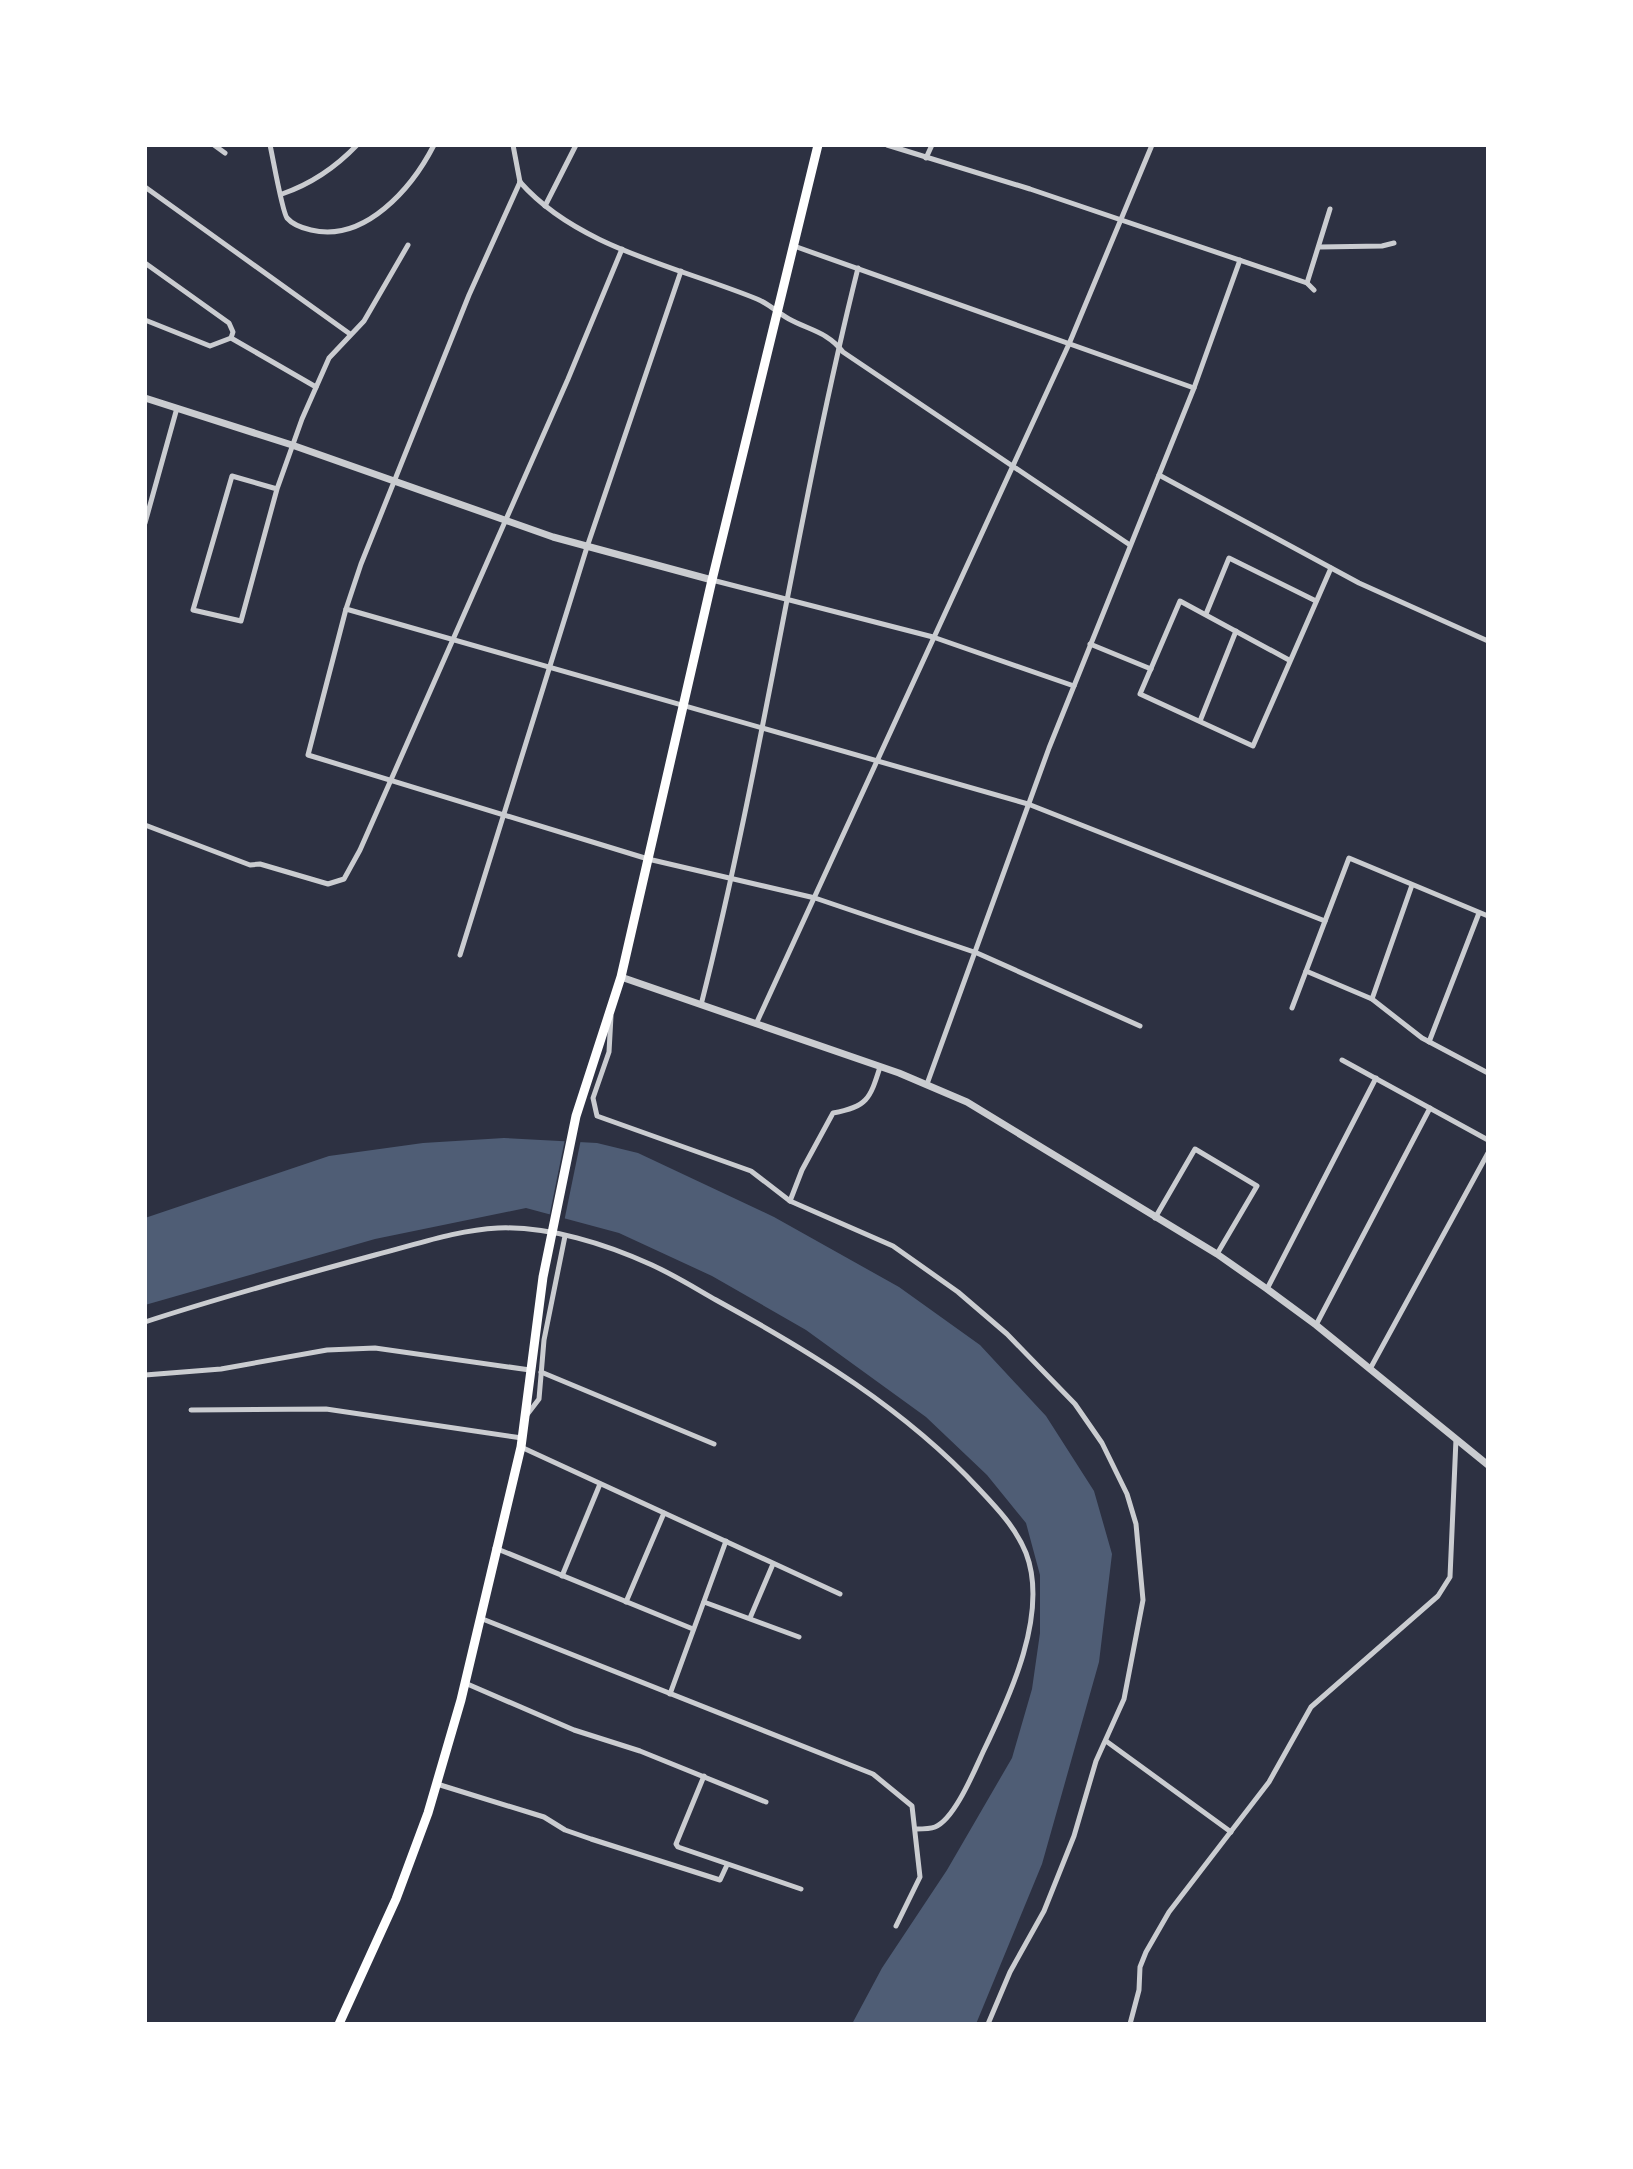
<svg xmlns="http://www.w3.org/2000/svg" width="1633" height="2169" font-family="Signika,sans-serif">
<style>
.water{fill:#4f5d75}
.pier{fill:#2d3142}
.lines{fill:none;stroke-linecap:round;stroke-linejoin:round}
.minor{stroke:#caccd0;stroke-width:5}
.tertiary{stroke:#caccd0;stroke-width:7}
.primary{stroke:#fff;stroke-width:9}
</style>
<rect width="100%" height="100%" fill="#2d3142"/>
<path class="water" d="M504,1138L597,1143L638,1153L774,1217L899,1287L980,1345L1046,1416L1094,1491L1112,1554L1099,1662L1042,1864L976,2024H852L882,1968L947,1870L1012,1758L1032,1689L1040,1633V1575L1026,1523L987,1475L926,1417L806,1330L712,1276L619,1233L526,1208L375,1239L145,1305V1218L329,1156L423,1143Z"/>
<path class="pier" d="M565,1139H581L564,1222L549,1218Z"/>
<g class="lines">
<g class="minor">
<path d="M214,145L225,153"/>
<path d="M270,145C273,158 282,211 287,218C293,225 302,228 311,230C365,243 412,188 434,145"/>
<path d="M513,145L520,182"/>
<path d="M887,145L1030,189L1307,283L1314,290"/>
<path d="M926,158L932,145"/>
<path d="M520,182L469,295L361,564L346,609L308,755L648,859L815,898L977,953L1140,1026"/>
<path d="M520,182C578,248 679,267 757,299C769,304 778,313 789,319C809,330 828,332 843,352L1130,545"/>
<path d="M145,187L350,334"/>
<path d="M282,194C311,184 336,167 357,145"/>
<path d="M545,206L576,145"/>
<path d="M794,246L1194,388"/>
<path d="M1320,247L1382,246L1394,243"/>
<path d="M145,263L229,323L233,332L231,338"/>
<path d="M1307,283L1330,209"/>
<path d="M145,320L210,346L231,338L316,387"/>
<path d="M1159,475L1359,583L1488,641"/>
<path d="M277,489L232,476L193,610L241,621L277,489L302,419L329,358L364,321L408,245"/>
<path d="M145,523L177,408"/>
<path d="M712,580L933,637L1074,686"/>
<path d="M346,609L1028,804L1325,921"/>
<path d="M1206,614L1229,558L1316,601"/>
<path d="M1090,644L1151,669"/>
<path d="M1289,660L1180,601L1140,694L1253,746L1331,568"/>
<path d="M1200,721L1236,631"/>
<path d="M145,825L250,865L260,864L328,884L344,879L360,850L568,379L622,249"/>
<path d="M460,955L587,547L681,271"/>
<path d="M1306,971L1372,999L1422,1038L1488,1073"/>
<path d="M1372,999L1412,885"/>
<path d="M701,1005C763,762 797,512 858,268"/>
<path d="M1292,1008L1349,858L1488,916"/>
<path d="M611,1016L609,1052L593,1098L597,1116L751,1171L790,1201"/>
<path d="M756,1024L1069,344L1152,145"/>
<path d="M1429,1042L1479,913"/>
<path d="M1342,1060L1488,1140"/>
<path d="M880,1067C870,1099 867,1107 833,1113L802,1170L790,1201L893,1246L958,1292L1007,1334L1075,1404L1102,1443L1127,1494L1136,1524L1143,1600L1124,1699L1096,1761L1074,1836L1044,1911L1010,1972L988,2024"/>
<path d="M927,1084L1049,748L1194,388L1240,260"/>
<path d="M1155,1218L1195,1149L1257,1186L1217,1254"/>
<path d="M1267,1289L1376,1078"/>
<path d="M145,1322C221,1297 298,1276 375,1255C415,1245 456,1230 498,1228C549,1226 606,1244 652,1265C674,1275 695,1288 716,1300C811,1352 905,1409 979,1489C997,1508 1016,1528 1026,1553C1049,1613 1010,1696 984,1750C975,1769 955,1819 935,1827C930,1829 922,1829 916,1829"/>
<path d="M1316,1325L1430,1108"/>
<path d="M1370,1369L1488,1153"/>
<path d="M541,1372L714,1444"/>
<path d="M145,1375L221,1369L327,1350L375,1348L530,1370"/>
<path d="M191,1410L326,1409L522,1438"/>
<path d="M526,1416L539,1399L544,1340L565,1236"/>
<path d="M521,1447L840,1594"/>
<path d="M495,1548L693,1629"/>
<path d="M562,1576L600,1484"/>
<path d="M626,1602L664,1513"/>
<path d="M704,1602L799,1637"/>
<path d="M480,1618L873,1774L912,1806L920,1877L896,1926"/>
<path d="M750,1618L773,1564"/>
<path d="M465,1683L574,1730L640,1751L766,1802"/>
<path d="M670,1694L726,1541"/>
<path d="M1106,1741L1231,1832"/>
<path d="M704,1776L676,1844L678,1847L801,1889"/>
<path d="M437,1784L544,1817L565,1830L591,1839L720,1880L727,1865"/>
<path d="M1130,2024L1139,1990L1140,1967L1146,1952L1169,1912L1269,1782L1311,1707L1438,1596L1450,1577L1456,1439"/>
</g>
<g class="tertiary">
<path d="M145,398L292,445L553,537L712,580"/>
<path d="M621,977L899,1073L967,1102L1217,1254L1267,1289L1316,1325L1488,1465"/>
</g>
<path class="primary" d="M339,2024L396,1899L428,1813L461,1700L521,1447L543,1277L576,1116L621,977L712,580L818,145"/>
</g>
<rect width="1633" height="2169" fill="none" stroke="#ffffff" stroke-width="294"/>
</svg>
